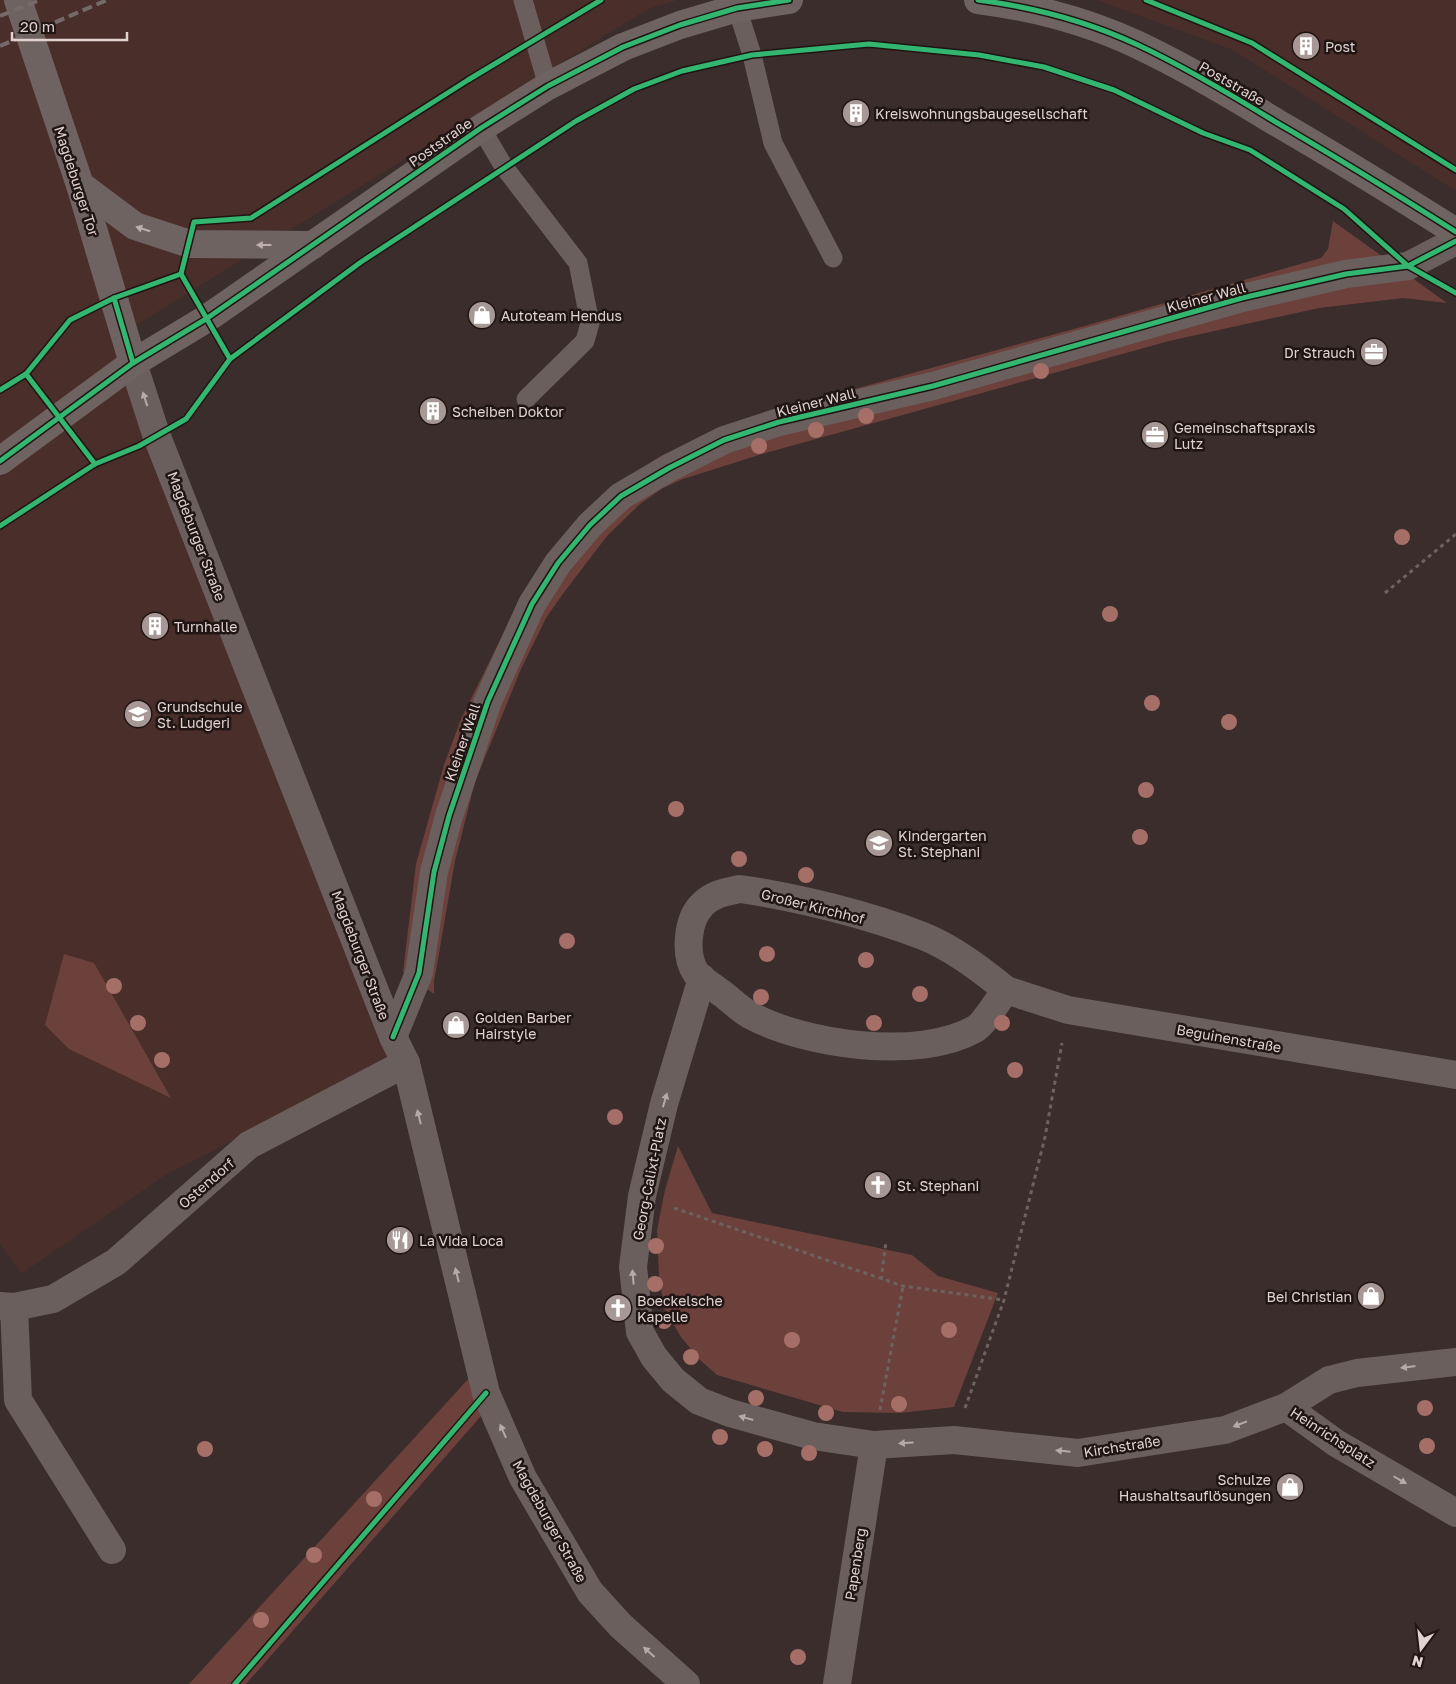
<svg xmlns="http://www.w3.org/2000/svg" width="1456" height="1684" font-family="'Golos Text',sans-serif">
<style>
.built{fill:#4a2e29}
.green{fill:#6d413b}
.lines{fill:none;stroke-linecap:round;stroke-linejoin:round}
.path{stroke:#6c6361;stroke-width:3;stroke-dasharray:4 4;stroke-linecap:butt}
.lane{stroke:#6a5f5d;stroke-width:19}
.street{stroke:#6a5f5d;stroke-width:28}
.secondary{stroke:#6f6361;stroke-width:28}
.rail{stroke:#746a69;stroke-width:4;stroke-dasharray:10 5;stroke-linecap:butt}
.cycleway-casing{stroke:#1f1513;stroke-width:8}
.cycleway{stroke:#33b770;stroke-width:5}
.tree{fill:#a56f68}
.oneway{fill:#bfb0ae}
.oneway2{fill:#b7a9a7}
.labels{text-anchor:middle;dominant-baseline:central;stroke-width:5;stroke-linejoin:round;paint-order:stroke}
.poi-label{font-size:14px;fill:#e1d1cf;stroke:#1f1513;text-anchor:start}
.street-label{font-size:14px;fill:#e1d1cf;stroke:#1f1513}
</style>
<rect width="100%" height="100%" fill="#3a2d2b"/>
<g class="built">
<path d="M0,0H678L648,9L133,327L144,371L406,1053L167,1174L21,1274L0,1243Z"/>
<path d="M1097,0H1456V191L1233,50Z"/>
</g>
<g class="green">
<path d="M1333,221L1447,303L1403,298L1319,308L1169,341L762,454L683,479L663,488L640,504L607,536L562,595L546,618L521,669L475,782L455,861L434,982V994L403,972L416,864L444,765L461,719L511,618L618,484L659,457L701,436L763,414L1081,327L1321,258L1328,249Z"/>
<path d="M64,954L94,963L171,1098L69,1049L45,1025Z"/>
<path d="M678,1146L712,1213L912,1255L938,1276L998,1293L954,1407L900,1413L843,1412L717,1375L700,1360L681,1337L664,1308L659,1276L657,1230L665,1190Z"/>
<path d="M471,1376L481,1416L246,1684H189Z"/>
</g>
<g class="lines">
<g class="path">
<path d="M1152,0L1164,7"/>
<path d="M1385,593L1456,534"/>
<path d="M674,1208L903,1286L1004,1300"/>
<path d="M881,1280L886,1242"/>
<path d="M965,1408L1004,1300L1045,1137L1062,1043"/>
<path d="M880,1410L903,1286"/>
</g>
<g class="lane">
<path d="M523,0L548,86"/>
<path d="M737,8L752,55L773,143L833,258"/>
<path d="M481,128L504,167L578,263L590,323L585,341L526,399"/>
</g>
<g class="street">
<path d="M133,363L156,434L393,1037L406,1063L486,1393L523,1478L590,1592L621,1626L686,1684"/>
<path d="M740,889C797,897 869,915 923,936C953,948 982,970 1006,990C998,1000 984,1024 975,1029C919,1061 804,1045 750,1015C739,1009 730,999 720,992C713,986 701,980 696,973C684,955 687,920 702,905C712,894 726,892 740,889Z"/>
<path d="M702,978L664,1104L642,1196L633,1267L640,1332L654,1357L673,1380L699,1401L730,1413L813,1436L874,1445L954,1440L1078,1453L1225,1430L1286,1407L1329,1380L1357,1373L1456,1362"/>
<path d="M1006,990L1068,1010L1456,1075"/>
<path d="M393,1037L419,973L434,872L449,816L488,701L532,604L558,563L590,525L621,496L669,468L724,440L779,422L933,386L1242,298L1346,274L1408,266L1456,241"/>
<path d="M0,1306L14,1307L53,1299L116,1262L249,1145L406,1063"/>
<path d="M14,1307L18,1400L112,1550"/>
<path d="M1286,1407L1336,1443L1456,1513"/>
<path d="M837,1684L874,1445"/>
</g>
<g class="secondary">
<path d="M18,0L80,185L133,363"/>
<path d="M978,0C1032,7 1089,22 1138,45C1185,67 1230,94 1274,121C1336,157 1396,194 1456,232"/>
<path d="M80,185L135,226L190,244L313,245"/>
<path d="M0,461L133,363L206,319L481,128L548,86L623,47L680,25L737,8L789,0"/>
</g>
<g class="rail">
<path d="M0,16L40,0"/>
<path d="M0,46L107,0"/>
</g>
<defs>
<g id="cycleway">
<path d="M978,0C1032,7 1089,22 1138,45C1185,67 1230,94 1274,121C1336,157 1396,194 1456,232"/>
<path d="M1146,0L1252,43L1456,170"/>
<path d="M181,274L230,359"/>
<path d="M114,298L133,363"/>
<path d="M26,374L95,464"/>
<path d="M0,390L26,374L70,320L114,298L181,274L194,222L251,218L468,80L601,0"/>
<path d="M0,461L133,363L206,319L481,128L548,86L623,47L680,25L737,8L789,0"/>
<path d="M0,526L95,464L139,446L186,419L230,359L361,262L576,121L634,89L682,71L752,55L869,44L979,55L1044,67L1114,90L1203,133L1250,150L1344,209L1408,266L1456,293"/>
<path d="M393,1037L419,973L434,872L449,816L488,701L532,604L558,563L590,525L621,496L669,468L724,440L779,422L933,386L1242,298L1346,274L1408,266L1456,241"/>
<path d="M235,1684L486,1393"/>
</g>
</defs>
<use href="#cycleway" class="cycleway-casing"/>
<use href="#cycleway" class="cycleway"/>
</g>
<g class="tree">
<circle cx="1041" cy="371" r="8"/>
<circle cx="866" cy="416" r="8"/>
<circle cx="816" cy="430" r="8"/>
<circle cx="759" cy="446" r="8"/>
<circle cx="1402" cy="537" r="8"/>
<circle cx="1110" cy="614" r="8"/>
<circle cx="1152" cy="703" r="8"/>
<circle cx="1229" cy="722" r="8"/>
<circle cx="1146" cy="790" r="8"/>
<circle cx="676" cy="809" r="8"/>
<circle cx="1140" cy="837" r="8"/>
<circle cx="739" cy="859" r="8"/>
<circle cx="806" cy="875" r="8"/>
<circle cx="567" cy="941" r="8"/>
<circle cx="767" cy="954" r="8"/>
<circle cx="866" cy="960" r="8"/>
<circle cx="114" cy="986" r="8"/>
<circle cx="920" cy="994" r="8"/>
<circle cx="761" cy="997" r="8"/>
<circle cx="138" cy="1023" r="8"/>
<circle cx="874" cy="1023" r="8"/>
<circle cx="1002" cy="1023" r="8"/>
<circle cx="162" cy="1060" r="8"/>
<circle cx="1015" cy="1070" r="8"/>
<circle cx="615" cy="1117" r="8"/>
<circle cx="656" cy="1246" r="8"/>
<circle cx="655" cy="1284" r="8"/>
<circle cx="664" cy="1321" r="8"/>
<circle cx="949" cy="1330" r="8"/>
<circle cx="792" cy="1340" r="8"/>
<circle cx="691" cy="1357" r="8"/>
<circle cx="756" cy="1398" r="8"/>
<circle cx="899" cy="1404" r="8"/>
<circle cx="1425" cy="1408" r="8"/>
<circle cx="826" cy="1413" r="8"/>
<circle cx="720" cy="1437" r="8"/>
<circle cx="1427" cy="1446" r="8"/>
<circle cx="205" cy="1449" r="8"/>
<circle cx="765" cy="1449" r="8"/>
<circle cx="809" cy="1453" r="8"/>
<circle cx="374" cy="1499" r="8"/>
<circle cx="314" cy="1555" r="8"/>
<circle cx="261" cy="1620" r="8"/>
<circle cx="798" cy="1657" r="8"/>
</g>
<defs><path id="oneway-solid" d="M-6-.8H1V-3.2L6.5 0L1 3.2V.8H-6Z" transform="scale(1.25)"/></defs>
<g class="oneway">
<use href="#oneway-solid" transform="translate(143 229) rotate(-162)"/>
<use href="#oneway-solid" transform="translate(264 245) rotate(-180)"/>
</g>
<g class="oneway2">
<use href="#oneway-solid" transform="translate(145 399) rotate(-108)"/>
<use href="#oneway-solid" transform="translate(665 1100) rotate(-74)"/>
<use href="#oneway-solid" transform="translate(419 1117) rotate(-104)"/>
<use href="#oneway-solid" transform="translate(457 1275) rotate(-104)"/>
<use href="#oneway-solid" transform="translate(633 1277) rotate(-95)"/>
<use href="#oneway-solid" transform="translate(1408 1367) rotate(173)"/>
<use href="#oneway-solid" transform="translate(746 1418) rotate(-164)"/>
<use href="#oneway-solid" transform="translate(1240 1424) rotate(159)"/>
<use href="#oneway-solid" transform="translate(503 1431) rotate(-114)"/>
<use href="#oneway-solid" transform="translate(906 1443) rotate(176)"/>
<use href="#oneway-solid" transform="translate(1063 1451) rotate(-174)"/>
<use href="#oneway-solid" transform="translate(1400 1480) rotate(30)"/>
<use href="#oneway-solid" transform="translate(649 1652) rotate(-138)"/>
</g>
<defs>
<symbol id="building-disc" viewBox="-11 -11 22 22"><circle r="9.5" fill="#a79896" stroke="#1f1513"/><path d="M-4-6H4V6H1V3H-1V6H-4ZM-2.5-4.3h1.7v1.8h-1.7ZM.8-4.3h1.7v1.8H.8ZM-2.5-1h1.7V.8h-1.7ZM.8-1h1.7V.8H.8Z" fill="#fff"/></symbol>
<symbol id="shop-disc" viewBox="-11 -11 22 22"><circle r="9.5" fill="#a79896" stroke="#1f1513"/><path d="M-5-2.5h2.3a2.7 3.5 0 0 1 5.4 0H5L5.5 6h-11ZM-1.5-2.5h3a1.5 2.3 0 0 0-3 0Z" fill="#fff"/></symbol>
<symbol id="office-disc" viewBox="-11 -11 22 22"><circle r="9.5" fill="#a79896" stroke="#1f1513"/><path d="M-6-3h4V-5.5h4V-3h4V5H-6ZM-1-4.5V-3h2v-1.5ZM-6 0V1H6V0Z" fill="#fff"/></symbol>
<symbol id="school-disc" viewBox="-11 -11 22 22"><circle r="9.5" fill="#a79896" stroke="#1f1513"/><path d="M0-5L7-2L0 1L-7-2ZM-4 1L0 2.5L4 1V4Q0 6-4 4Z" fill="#fff"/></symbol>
<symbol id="church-disc" viewBox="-11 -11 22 22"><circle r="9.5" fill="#a79896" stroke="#1f1513"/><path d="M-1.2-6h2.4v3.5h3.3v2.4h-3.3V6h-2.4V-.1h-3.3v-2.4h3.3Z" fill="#fff"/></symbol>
<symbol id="restaurant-disc" viewBox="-11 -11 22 22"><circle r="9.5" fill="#a79896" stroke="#1f1513"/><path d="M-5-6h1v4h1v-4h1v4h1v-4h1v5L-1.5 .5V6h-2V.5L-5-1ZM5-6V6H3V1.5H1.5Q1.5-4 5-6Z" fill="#fff"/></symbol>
</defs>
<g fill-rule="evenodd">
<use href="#building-disc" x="1290" y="30" width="32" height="32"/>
<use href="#building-disc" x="840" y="97" width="32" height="32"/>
<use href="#shop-disc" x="466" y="299" width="32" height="32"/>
<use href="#office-disc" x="1358" y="336" width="32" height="32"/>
<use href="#building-disc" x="417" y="395" width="32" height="32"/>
<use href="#office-disc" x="1139" y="419" width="32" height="32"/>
<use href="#building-disc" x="139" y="610" width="32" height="32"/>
<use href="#school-disc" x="122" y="698" width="32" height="32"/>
<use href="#school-disc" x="863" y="827" width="32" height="32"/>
<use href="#shop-disc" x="440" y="1009" width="32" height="32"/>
<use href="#church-disc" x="862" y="1169" width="32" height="32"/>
<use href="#restaurant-disc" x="384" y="1224" width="32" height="32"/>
<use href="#shop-disc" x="1355" y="1280" width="32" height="32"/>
<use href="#church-disc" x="602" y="1292" width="32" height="32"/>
<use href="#shop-disc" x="1274" y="1471" width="32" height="32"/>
</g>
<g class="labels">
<g class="poi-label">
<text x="1325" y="46">Post</text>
<text x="875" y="113">Kreiswohnungsbaugesellschaft</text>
<text x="501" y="315">Autoteam Hendus</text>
<text x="1355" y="352" text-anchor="end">Dr Strauch</text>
<text x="452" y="411">Scheiben Doktor</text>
<text x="1174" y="427">Gemeinschaftspraxis<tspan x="1174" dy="16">Lutz</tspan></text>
<text x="174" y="626">Turnhalle</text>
<text x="157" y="706">Grundschule<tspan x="157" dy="16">St. Ludgeri</tspan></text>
<text x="898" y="835">Kindergarten<tspan x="898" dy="16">St. Stephani</tspan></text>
<text x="475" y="1017">Golden Barber<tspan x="475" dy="16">Hairstyle</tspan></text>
<text x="897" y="1185">St. Stephani</text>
<text x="419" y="1240">La Vida Loca</text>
<text x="1352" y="1296" text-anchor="end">Bei Christian</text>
<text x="637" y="1300">Boeckelsche<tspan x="637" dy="16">Kapelle</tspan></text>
<text x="1271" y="1479" text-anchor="end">Schulze<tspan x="1271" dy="16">Haushaltsauflösungen</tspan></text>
</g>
<g class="street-label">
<text transform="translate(1232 83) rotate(30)">Poststraße</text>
<text transform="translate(440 142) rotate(-35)">Poststraße</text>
<text transform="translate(77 181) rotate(72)">Magdeburger Tor</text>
<text transform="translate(1206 297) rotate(-15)">Kleiner Wall</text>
<text transform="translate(816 402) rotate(-14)">Kleiner Wall</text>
<text transform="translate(197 536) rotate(69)">Magdeburger Straße</text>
<text transform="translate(462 742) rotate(-71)">Kleiner Wall</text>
<text transform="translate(813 906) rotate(14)">Großer Kirchhof</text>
<text transform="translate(361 955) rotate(69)">Magdeburger Straße</text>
<text transform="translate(1229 1038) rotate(10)">Beguinenstraße</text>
<text transform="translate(649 1179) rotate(-79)">Georg-Calixt-Platz</text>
<text transform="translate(206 1183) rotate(-41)">Ostendorf</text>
<text transform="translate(1333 1437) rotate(33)">Heinrichsplatz</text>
<text transform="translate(1122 1446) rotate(-9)">Kirchstraße</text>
<text transform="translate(550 1521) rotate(61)">Magdeburger Straße</text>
<text transform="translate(855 1564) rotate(-81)">Papenberg</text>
</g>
</g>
<g transform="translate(1421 1649) rotate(195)" stroke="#1f1513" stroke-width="4" paint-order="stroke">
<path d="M0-4L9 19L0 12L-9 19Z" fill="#e1d1cf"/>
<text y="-8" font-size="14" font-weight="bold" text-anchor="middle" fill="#e1d1cf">N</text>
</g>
<path d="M12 32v8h115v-8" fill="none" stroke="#e1d1cf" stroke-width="2.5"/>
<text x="20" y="32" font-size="15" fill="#e1d1cf" stroke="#1f1513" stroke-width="4" paint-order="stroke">20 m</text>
</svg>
